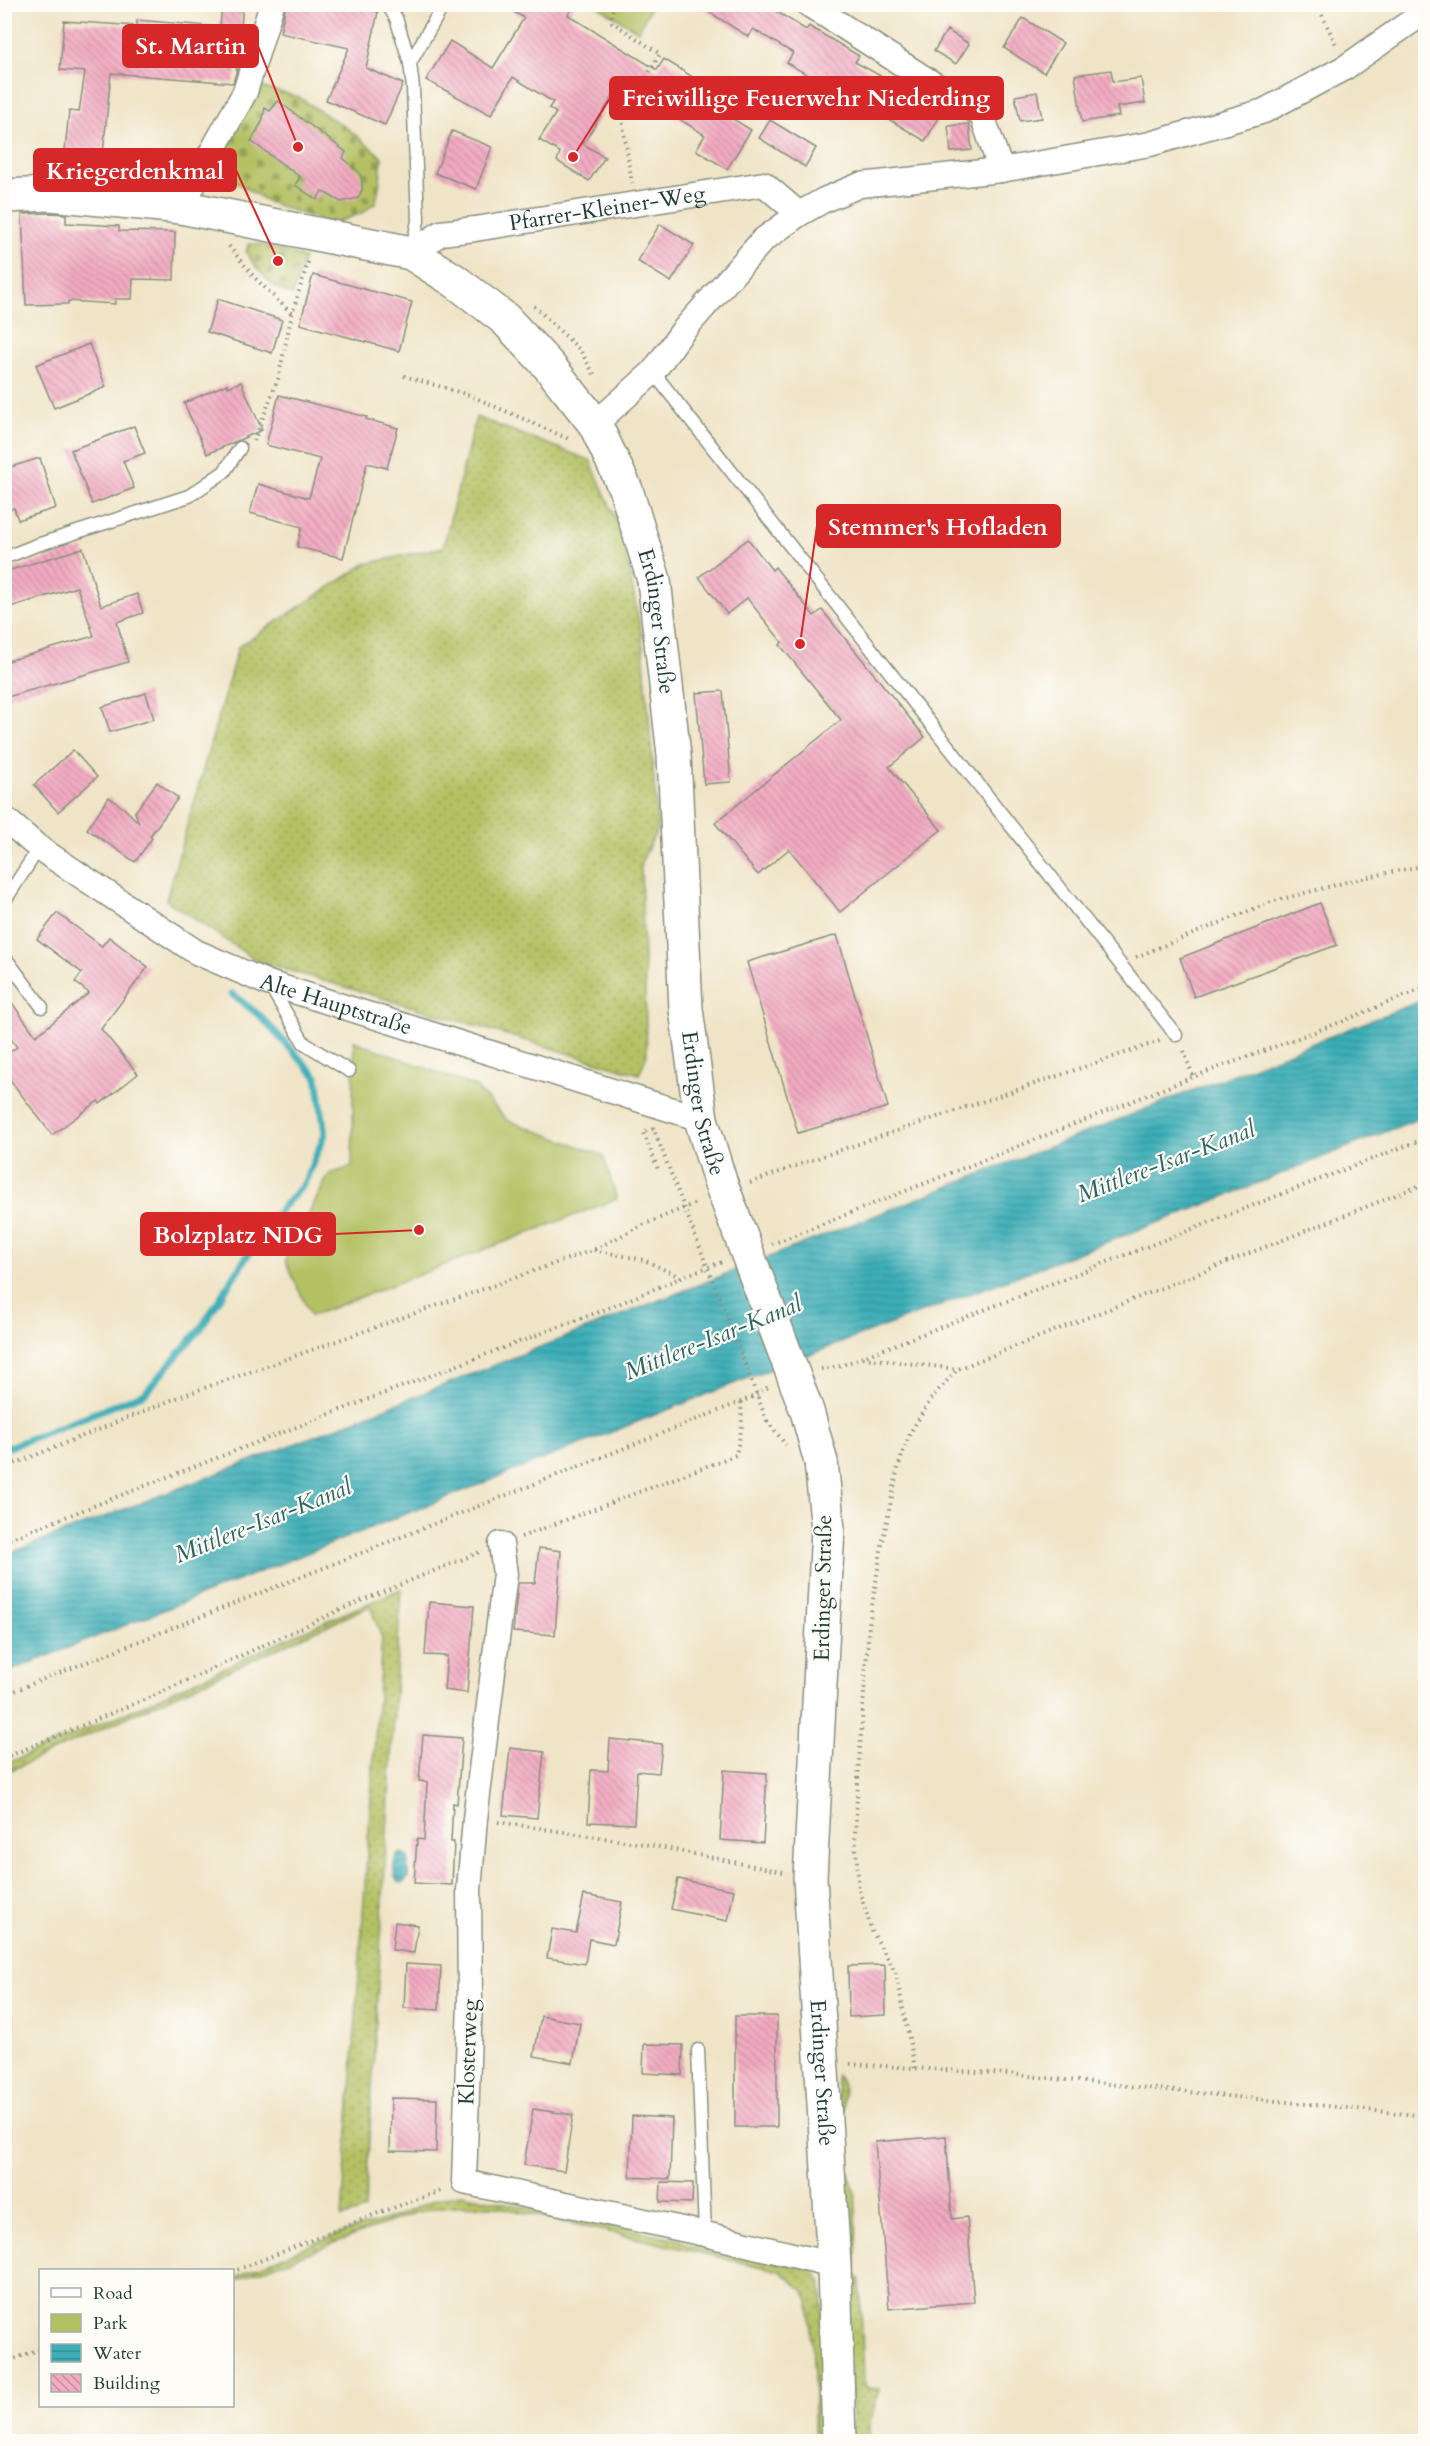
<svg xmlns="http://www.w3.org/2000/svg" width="1430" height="2446" font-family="Cardo,serif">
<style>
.grass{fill:url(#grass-dots);stroke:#6a7f4c;stroke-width:1.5}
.cemetery{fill:url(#cemetery-stones);stroke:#6a7f4c;stroke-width:1.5}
.green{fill:#b4c163;stroke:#6a7f4c;stroke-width:1.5}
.water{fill:url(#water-rules);stroke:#2e7676;stroke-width:1.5}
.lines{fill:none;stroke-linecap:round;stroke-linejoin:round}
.stream{stroke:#3eafb8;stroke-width:7}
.building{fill:url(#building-back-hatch)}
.lane-casing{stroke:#88907e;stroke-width:15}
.street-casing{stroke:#88907e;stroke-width:27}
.secondary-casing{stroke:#88907e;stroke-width:36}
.path{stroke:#88907e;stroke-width:4;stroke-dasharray:1.5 4.5;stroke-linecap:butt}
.lane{stroke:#fff;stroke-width:12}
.street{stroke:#fff;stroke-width:24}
.secondary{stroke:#fff;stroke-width:33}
.secondary-bridge-casing{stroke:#88907e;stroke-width:36;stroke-linecap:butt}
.path-bridge{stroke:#88907e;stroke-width:4;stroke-dasharray:1.5 4.5;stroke-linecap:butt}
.secondary-bridge{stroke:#fff;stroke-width:33}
.labels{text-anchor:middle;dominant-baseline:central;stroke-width:4.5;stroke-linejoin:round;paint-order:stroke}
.street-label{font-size:22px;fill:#1f3d34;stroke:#fdfcf7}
.water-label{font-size:24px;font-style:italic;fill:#2a6562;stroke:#fdfcf7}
.leader{fill:none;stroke:#d62828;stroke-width:2}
.callout-dot{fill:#d62828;stroke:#fdfcf7;stroke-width:2}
.callout{fill:#d62828;stroke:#d62828;stroke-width:2}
.callout-label{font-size:24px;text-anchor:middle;font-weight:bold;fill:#fff}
</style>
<defs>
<pattern id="grass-dots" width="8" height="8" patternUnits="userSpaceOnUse" patternTransform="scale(1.5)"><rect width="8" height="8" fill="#b4c163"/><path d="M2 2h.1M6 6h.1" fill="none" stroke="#929e52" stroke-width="1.8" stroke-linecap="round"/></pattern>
<pattern id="cemetery-stones" width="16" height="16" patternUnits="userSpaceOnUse" patternTransform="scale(1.5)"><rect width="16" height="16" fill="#b4c163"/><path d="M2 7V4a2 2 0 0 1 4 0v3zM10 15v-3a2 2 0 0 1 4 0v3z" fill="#929e52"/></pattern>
<pattern id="water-rules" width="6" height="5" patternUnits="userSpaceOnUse" patternTransform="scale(1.5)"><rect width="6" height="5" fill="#3eafb8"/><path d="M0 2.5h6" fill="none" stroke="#339096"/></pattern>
<pattern id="building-back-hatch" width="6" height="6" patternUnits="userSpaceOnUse" patternTransform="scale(1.5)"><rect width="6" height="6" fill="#f3abc2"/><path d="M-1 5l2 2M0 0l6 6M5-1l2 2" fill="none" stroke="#c48c9e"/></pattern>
</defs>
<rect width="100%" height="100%" fill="#fdfcf7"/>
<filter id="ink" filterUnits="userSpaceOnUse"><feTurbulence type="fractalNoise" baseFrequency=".0167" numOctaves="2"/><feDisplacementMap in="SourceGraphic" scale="12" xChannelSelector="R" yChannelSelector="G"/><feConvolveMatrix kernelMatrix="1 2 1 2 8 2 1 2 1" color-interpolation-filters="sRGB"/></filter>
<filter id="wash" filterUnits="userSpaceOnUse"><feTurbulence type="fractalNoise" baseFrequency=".008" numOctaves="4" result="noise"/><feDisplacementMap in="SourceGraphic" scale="24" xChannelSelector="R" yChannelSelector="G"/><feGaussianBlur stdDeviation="1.35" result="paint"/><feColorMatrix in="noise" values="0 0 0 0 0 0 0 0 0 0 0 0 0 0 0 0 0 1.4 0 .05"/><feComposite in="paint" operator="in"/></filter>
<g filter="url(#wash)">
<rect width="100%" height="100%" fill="#f0e4c7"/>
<g class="grass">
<path d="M476,417L590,460L622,533L642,636L658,828L641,863L647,1055L639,1074L257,961L166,900L238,647L365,564L443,547Z"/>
<path d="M401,1589L365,2210L342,2218L382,1638L370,1606L5,1773V1764L135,1709L290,1637Z"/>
<path d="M837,2075C843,2082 845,2091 843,2100L848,2149L844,2154C845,2168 853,2179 855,2195C858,2221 856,2249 855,2275L860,2279L864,2380L866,2387L879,2389L869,2426V2441H853Z"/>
<path d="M462,2194L678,2239L688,2244L709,2249L810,2268L816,2274L822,2283L828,2441H814V2375L809,2301L804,2291L780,2271L495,2206C467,2205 441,2205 414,2213L233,2281V2278C278,2259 323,2237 370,2225C402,2217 430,2197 462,2194Z"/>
</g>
<g class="cemetery">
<path d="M257,86L298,97L351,131L382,157L380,181L376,202L362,213L332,224L268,202L231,179L217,165Z"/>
<path d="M249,244H259L304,258L293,295C273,291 257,269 246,252Z"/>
</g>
<g class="green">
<path d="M596,5H652L638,31Z"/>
<path d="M354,1041L476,1087L507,1120L603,1155L617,1199L311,1316L285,1260L329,1174L352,1167Z"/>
</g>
<g class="water">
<path d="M1425,999V1116L1199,1207L743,1380L5,1673V1555L276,1451Z"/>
<path d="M403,1853L408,1857V1878L403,1883L398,1882C392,1875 393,1861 398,1854Z"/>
</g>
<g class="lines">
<path class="stream" d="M4,1449L145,1393L201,1328L268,1223L304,1184L325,1134L317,1077L259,1015L232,994"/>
</g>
<g id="blocks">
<g class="building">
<path d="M222,4H243L238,62L233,60L231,64L237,69L233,83L111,73L103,154L65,150L69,111L79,112L85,72L60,70L64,21L137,26V20L220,27Z"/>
<path d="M286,4H344L378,12L366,68L403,84L385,125L326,100L349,48L280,33Z"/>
<path d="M501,4H575L568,15L657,70L664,59L728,99L720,111L751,130L727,169L696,150L705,135L621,83L583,144L605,157L589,181L557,161L560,152L539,140L556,113L549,108L553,102L513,77L491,115L426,80L450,41L493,68L524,18Z"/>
<path d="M696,4H765L806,30L809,26L859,56L855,62L897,85L900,80L945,108L925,141L880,114L883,109L841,86L837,92L787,63L793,53L753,29L749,37Z"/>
<path d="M1023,18L1063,43L1044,73L1004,48Z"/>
<path d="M947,30L969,44L956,64L934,51Z"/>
<path d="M1111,70L1113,82L1141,78L1145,103L1117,107L1119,116L1082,122L1075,75Z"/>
<path d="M1037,92L1042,118L1020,121L1015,96Z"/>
<path d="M278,101L346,152L343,158L358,171L362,179V190L358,198L341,202L322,191L317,200L295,185L300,177L251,141L262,122L265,108L270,111Z"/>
<path d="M770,120L816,148L805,167L759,138Z"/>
<path d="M969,124L972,150L951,152L948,126Z"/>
<path d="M452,131L492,147L476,189L435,173Z"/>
<path d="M51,213L66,214V223L119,226V231L175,232L174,280L133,279L132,299H115V304L68,301V304L26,305L22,214Z"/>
<path d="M660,224L694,245L671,282L637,261Z"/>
<path d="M313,275L412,302L399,351L300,324Z"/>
<path d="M218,299L282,320L272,353L207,332Z"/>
<path d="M89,344L106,387L54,408L36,365Z"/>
<path d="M241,382L262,430L207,454L184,403L227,384L228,387Z"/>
<path d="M279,395L367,417L366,419L398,428L387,468L367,463L343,558L297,547L302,527L250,513L258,484L309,498L320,459L266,445Z"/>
<path d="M134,426L145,453L123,461L134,488L92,504L71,450Z"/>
<path d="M40,458L56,508L18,520L14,508L4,511V469Z"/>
<path d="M748,539L772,570L775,567L814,616L822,610L925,737L889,767L941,830L840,912L789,849L758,875L715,823L841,720L780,645L782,642L747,598L727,614L699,577Z"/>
<path d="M83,548L101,606L137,594L143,613L117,622L128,662L4,698V662L94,636L77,587L4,609V572Z"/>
<path d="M723,691L731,782L704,784L696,693Z"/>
<path d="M146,693L154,719L110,732L102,707Z"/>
<path d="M73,750L97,777L58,812L34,785Z"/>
<path d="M157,782L178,798L150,836L152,838L135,862L87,829L109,797L125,809L139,823L135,812Z"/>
<path d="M1320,903L1337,945L1194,997L1180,958Z"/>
<path d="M57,913L102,946L109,937L148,967L101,1029L138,1074L100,1104L98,1101L52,1135L4,1072V1056L17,1047L4,1030V992L36,1036L89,993L75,982L82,973L37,939Z"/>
<path d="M837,935L888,1107L798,1133L747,962Z"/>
<path d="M539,1548L561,1551L555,1635L513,1632L518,1583H535Z"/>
<path d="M429,1602L474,1606L467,1693L444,1690L447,1656L425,1655Z"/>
<path d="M423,1735L462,1738L457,1804L453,1803L451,1842H454L452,1885L414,1883L417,1839L424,1840L427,1782L419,1781Z"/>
<path d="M610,1739L662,1744L659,1773L637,1771L634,1824L588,1822L591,1770L608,1771Z"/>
<path d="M510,1748L544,1752L537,1818L503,1815Z"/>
<path d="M724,1770L767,1773L763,1843L720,1840Z"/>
<path d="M678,1879L734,1890L728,1921L671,1909Z"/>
<path d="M584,1895L622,1902L614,1944L589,1939L585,1964L547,1958L552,1929L576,1933Z"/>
<path d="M395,1922L418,1925L414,1953L392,1950Z"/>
<path d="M406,1964L441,1966L439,2010L404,2008Z"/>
<path d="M885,1965L886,2015L849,2017L848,1966Z"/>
<path d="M541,2016L580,2023L573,2063L534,2056Z"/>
<rect x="735" y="2016" width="42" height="111"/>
<path d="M644,2044L683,2045L682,2075L643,2073Z"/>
<path d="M391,2098L437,2099L436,2152L390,2151Z"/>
<path d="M533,2109L573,2115L564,2171L524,2165Z"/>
<path d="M632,2116L672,2118L670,2179L630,2177Z"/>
<path d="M946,2136L952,2219L967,2217L974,2302L889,2309L875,2142Z"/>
<path d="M661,2182L693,2183L692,2203L660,2202Z"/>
</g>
</g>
</g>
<g filter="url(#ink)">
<use href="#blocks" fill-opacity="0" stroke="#88907e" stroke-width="1.5"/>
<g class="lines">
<defs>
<g id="lane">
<path d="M387,4L396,18L410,63L413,88L418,221L411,252"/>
<path d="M410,63L444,4"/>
<path d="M653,372L1176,1035"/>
<path d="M4,558L34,546L189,496L224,472L240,448"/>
<path d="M4,902L39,848"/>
<path d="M4,956L42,1007"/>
<path d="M270,986L304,1043L349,1071"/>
<path d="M698,2050L705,2234"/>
</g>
<g id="street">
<path d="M808,4L982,115L1001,170"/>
<path d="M181,207L245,92L272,4"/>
<path id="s1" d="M411,253L441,233L475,229L764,184L799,214"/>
<path d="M595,424L653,372L682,332L763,240L799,214L824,200L860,185L1001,170L1150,144L1264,111L1346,67L1426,11"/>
<path id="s2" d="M4,818L39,848L196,952L268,983L701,1119"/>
<path d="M501,1544L505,1574L475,1819L469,1890L470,2000L464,2182L705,2234L834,2265"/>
</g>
<g id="secondary">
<path id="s3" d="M4,196L51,194L181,207L411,253L455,281L505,319L549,366L595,424L626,490L654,580L674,755L686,1009L701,1119L720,1181"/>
<path id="s4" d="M821,1462L828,1529L810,1878L834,2265L839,2442"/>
</g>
</defs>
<use href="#lane" class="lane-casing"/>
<use href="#street" class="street-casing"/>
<use href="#secondary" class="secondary-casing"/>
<g class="path">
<path d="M615,4L611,14L612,22L660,54L622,119L632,183"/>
<path d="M1317,4L1337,47"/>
<path d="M229,246L254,277L292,314"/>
<path d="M534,306L580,350L594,374"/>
<path d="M404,376L469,395L571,440"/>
<path d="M254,441L278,379L292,314L309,259"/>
<path d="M1136,957L1271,902L1358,879L1426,865"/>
<path d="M1184,1051L1193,1077"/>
<path d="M653,1127L658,1140"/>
<path d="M653,1129L643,1132L658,1169"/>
<path d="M750,1183L823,1156L1160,1041"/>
<path d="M772,1244L1193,1077L1341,1022L1426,987"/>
<path d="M594,1250L644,1260L680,1277"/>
<path d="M863,1358L957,1369"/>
<path d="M821,1369L840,1366L1426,1138"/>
<path d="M767,1421L786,1445"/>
<path d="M4,1468L179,1397L593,1250L643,1225L698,1202"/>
<path d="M521,1537L736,1455L742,1426L741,1401"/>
<path d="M4,1541C203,1463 401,1386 601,1311C642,1295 681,1276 722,1262"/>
<path d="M4,1695L753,1397L770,1386"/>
<path d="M4,1758L153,1696L353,1604L480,1552"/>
<path d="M498,1822L650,1845L783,1872"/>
<path d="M850,2064L1008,2074L1426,2116"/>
<path d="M915,2068L896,1973L872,1931L859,1890L855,1834L859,1762L869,1625L881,1550L898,1467L910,1433L933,1396L958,1369L1426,1183"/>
<path d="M232,2272L381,2212L444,2190"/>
<path d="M4,2363L40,2349"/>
</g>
<use href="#lane" class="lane"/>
<use href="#street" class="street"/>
<use href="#secondary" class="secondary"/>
<defs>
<path id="secondary-bridge" d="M720,1181L807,1411L821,1462"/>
</defs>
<use href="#secondary-bridge" class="secondary-bridge-casing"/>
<path class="path-bridge" d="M658,1140L767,1421"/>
<use href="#secondary-bridge" class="secondary-bridge"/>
</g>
</g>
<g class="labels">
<g class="street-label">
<text stroke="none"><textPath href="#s1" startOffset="204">Pfarrer-Kleiner-Weg</textPath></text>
<text stroke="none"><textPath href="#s3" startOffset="874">Erdinger Straße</textPath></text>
<text stroke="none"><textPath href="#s2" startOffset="384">Alte Hauptstraße</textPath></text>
<text stroke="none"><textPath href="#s3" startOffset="1359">Erdinger Straße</textPath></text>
<text transform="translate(823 1588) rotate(-89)">Erdinger Straße</text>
<text transform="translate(468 2052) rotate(-88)">Klosterweg</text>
<text stroke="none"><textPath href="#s4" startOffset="612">Erdinger Straße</textPath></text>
</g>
<g class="water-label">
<text transform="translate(1166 1162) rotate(-21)">Mittlere-Isar-Kanal</text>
<text transform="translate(713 1338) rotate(-22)">Mittlere-Isar-Kanal</text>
<text transform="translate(263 1521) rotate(-22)">Mittlere-Isar-Kanal</text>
</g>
</g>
<path class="leader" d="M298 147L258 46M573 157L610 98M278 261L236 170M800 644L817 526M419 1230L335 1234"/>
<g class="callout-dot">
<circle cx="298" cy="147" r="6"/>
<circle cx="573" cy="157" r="6"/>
<circle cx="278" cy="261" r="6"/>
<circle cx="800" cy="644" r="6"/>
<circle cx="419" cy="1230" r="6"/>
</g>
<g class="callout">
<rect x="123" y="25" width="135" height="42" rx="6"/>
<rect x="610" y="77" width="393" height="42" rx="6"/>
<rect x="34" y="149" width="202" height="42" rx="6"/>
<rect x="817" y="505" width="243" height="42" rx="6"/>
<rect x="141" y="1213" width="194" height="42" rx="6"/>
</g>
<g class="callout-label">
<text x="191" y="54">St. Martin</text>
<text x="806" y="106">Freiwillige Feuerwehr Niederding</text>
<text x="135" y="179">Kriegerdenkmal</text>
<text x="938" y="535">Stemmer's Hofladen</text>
<text x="238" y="1243">Bolzplatz NDG</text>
</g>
<rect width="1430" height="2446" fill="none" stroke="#fdfcf7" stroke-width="24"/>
<rect x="39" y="2269" width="195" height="138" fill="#fdfcf7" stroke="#a4b0a9" stroke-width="1.5"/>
<rect x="51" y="2288" width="30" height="9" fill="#ffffff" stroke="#a4b0a9" stroke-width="1.5"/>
<text x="93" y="2299" font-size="18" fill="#1f3d34">Road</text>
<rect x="51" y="2314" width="30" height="18" fill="#b4c163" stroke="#a4b0a9" stroke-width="1.5"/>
<text x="93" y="2329" font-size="18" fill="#1f3d34">Park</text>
<rect x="51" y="2344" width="30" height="18" fill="url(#water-rules)" stroke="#a4b0a9" stroke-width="1.5"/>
<text x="93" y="2359" font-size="18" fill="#1f3d34">Water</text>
<rect x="51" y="2374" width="30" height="18" fill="url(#building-back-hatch)" stroke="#a4b0a9" stroke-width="1.5"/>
<text x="93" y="2389" font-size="18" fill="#1f3d34">Building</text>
</svg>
